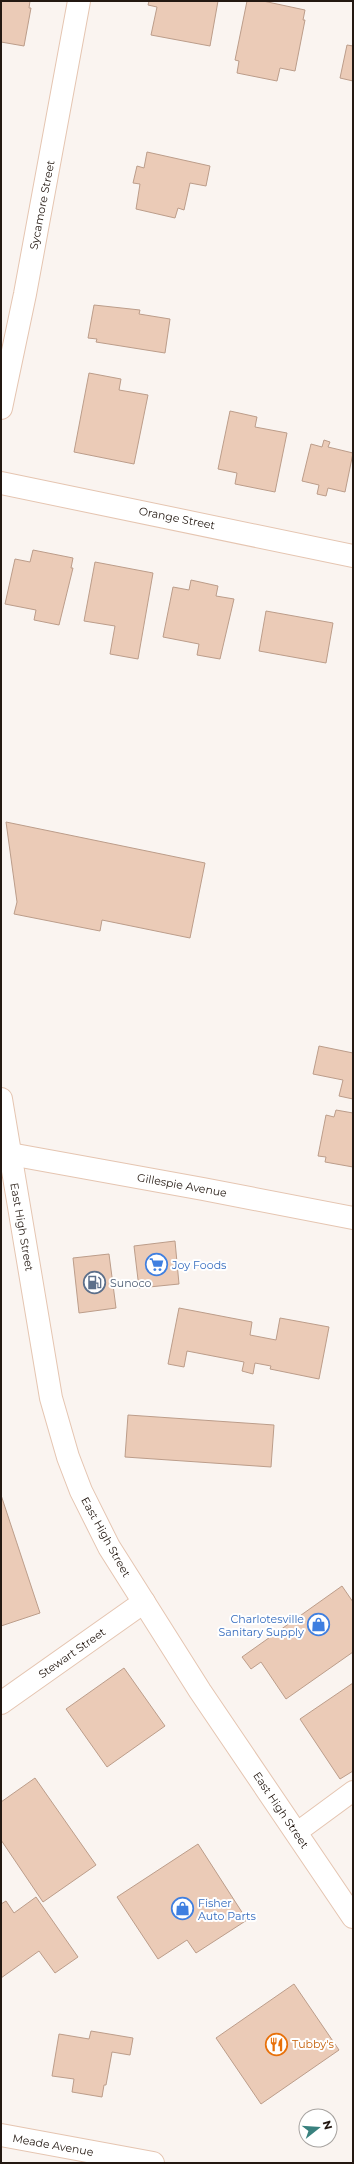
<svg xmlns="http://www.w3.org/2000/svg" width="354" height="2164" font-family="Montserrat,sans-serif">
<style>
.building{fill:#ebcbb7;stroke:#bc9d8a}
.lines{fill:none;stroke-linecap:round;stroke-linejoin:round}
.service-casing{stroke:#e5c5b1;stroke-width:22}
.minor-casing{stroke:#e5c5b1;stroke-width:24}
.secondary-casing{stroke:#e5c5b1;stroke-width:24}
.primary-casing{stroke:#e5c5b1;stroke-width:24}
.service{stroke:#fff;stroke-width:20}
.minor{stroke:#fff;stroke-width:22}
.secondary{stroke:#fff;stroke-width:22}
.primary{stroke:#fff;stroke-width:22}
.labels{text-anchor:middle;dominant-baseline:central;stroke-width:4;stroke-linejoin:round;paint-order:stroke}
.street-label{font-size:11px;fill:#231811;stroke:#fff}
.shop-label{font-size:11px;fill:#366cbe;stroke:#fff;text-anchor:start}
.service-label{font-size:11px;fill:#4e5e75;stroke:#fff;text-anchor:start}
.food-label{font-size:11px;fill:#c56008;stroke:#fff;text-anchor:start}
</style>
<rect width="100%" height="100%" fill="#faf4f0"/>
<g class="building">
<path d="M1,1H30L29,8H31L24,46L1,42Z"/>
<path d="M149,1H218L210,46L151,35L157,7L148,5Z"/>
<path d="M247,1H263L305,10L303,20H305L295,71L280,68L277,81L237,73L239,61L235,60Z"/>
<path d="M347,45L353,46V81L340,78Z"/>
<path d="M147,152L210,166L206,186L190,183L184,210L178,208L175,218L136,209L140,184L133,183L137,166L144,168Z"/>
<path d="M94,305L140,310L139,314L170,319L165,353L96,342L97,339L88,338Z"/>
<path d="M89,373L121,379L119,390L148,395L134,464L74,452Z"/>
<path d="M230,411L257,417L255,427L287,433L275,492L235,484L237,473L218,469Z"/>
<path d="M324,440L330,442L328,447L353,453L345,492L328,488L326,496L317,494L319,485L302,481L311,444L322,447Z"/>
<path d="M33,550L73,558L71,568H73L59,625L34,620L36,610L5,604L15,559L30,562Z"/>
<path d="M95,562L153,573L138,659L110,654L115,626L84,621Z"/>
<path d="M191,580L218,586L216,596L234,599L220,659L197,655L199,644L163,637L173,587L189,590Z"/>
<path d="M266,611L333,623L326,663L259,651Z"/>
<path d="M6,822L205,863L190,938L102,920L100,931L14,914L17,902Z"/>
<path d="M319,1046L353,1053V1099L339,1096L343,1080L313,1074Z"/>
<path d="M336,1110L353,1113V1167L325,1162L326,1157L318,1156L326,1115L334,1117Z"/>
<path d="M175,1241L179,1284L139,1288L134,1246Z"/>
<path d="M109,1254L116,1308L79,1313L73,1258Z"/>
<path d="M179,1308L252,1322L250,1335L276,1340L280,1318L329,1327L319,1379L270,1369L271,1366L255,1363L253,1374L242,1371L244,1362L187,1351L184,1367L168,1364Z"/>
<path d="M128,1415L274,1425L271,1467L125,1457Z"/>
<path d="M1,1495L40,1613L1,1626Z"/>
<path d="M342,1586L353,1602V1652L286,1699L261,1662L251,1669L242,1657Z"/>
<path d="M124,1668L165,1726L107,1767L66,1709Z"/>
<path d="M353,1683V1771L340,1779L300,1719Z"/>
<path d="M35,1778L96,1865L43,1902L1,1840V1802Z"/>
<path d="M198,1844L247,1920L196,1953L187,1940L158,1959L117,1897Z"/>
<path d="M36,1897L78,1957L55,1973L39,1951L1,1978V1904L6,1901L14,1913Z"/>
<path d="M294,1984L339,2050L261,2104L216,2038Z"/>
<path d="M91,2031L133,2038L130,2055L112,2052L106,2085H104L102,2097L72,2092L74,2079L52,2076L59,2034L89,2039Z"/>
</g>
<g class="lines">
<defs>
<path id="service" d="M296,1833L353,1791"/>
<g id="minor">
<path d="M1,408L25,294L79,1"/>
<path d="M1,483L353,556"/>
<path d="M10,1154L203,1189L353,1218"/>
<path d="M1,1703L144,1602"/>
</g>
<path id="secondary" d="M1,2135L153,2163"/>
<path id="primary" d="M1,1099L51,1398L68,1457L81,1491L109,1547L200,1691L353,1917"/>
</defs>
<use href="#service" class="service-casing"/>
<use href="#minor" class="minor-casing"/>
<use href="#secondary" class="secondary-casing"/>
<use href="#primary" class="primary-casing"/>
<use href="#service" class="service"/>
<use href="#minor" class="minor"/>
<use href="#secondary" class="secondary"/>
<use href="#primary" class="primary"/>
</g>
<defs>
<symbol id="supermarket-ring" viewBox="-11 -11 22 22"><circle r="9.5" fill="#fff" stroke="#3f7fe0" stroke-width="1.5"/><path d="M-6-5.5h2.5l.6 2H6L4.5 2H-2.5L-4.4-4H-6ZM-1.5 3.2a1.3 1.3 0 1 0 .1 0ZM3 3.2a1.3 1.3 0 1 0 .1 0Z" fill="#3f7fe0"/></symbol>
<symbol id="fuel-ring" viewBox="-11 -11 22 22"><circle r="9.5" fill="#fff" stroke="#5c6f8a" stroke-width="1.5"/><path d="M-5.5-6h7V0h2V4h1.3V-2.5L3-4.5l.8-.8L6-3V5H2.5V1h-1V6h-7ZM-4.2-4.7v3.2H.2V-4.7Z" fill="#5c6f8a"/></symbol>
<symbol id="shop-ring" viewBox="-11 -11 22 22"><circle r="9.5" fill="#fff" stroke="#3f7fe0" stroke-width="1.5"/><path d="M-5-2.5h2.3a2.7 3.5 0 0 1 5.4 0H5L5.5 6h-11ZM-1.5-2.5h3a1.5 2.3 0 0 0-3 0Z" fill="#3f7fe0"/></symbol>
<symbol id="restaurant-ring" viewBox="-11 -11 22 22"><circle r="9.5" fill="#fff" stroke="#e8710a" stroke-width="1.5"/><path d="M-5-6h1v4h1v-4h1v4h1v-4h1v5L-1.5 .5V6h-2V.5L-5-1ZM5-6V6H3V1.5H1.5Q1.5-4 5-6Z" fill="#e8710a"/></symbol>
</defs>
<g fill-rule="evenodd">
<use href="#supermarket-ring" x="144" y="1252" width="25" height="25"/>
<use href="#fuel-ring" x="82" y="1270" width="25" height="25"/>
<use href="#shop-ring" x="306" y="1612" width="25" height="25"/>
<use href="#shop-ring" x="170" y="1896" width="25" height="25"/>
<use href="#restaurant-ring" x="264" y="2032" width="25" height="25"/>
</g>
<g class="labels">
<g class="street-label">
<text transform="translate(42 205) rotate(-79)">Sycamore Street</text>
<text transform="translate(177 518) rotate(11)">Orange Street</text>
<text transform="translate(182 1185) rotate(10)">Gillespie Avenue</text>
<text transform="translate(22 1227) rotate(80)">East High Street</text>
<text transform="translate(106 1537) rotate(61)">East High Street</text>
<text transform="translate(72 1653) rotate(-35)">Stewart Street</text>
<text transform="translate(281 1810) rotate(56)">East High Street</text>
<text transform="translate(53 2145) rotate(10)">Meade Avenue</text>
</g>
<g class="shop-label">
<text x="172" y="1265">Joy Foods</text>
<text x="304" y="1619" text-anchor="end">Charlotesville<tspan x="304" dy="13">Sanitary Supply</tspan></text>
<text x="198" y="1903">Fisher<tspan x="198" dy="13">Auto Parts</tspan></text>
</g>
<g class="service-label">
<text x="110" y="1283">Sunoco</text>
</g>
<g class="food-label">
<text x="292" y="2044">Tubby's</text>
</g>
</g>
<rect width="354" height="2164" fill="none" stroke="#231811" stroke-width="4"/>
<g transform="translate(318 2128) rotate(73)"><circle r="19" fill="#ffffff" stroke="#a7a3a0"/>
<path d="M0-3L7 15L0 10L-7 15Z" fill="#39817e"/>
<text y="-6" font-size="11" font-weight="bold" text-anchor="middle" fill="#231811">N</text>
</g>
</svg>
